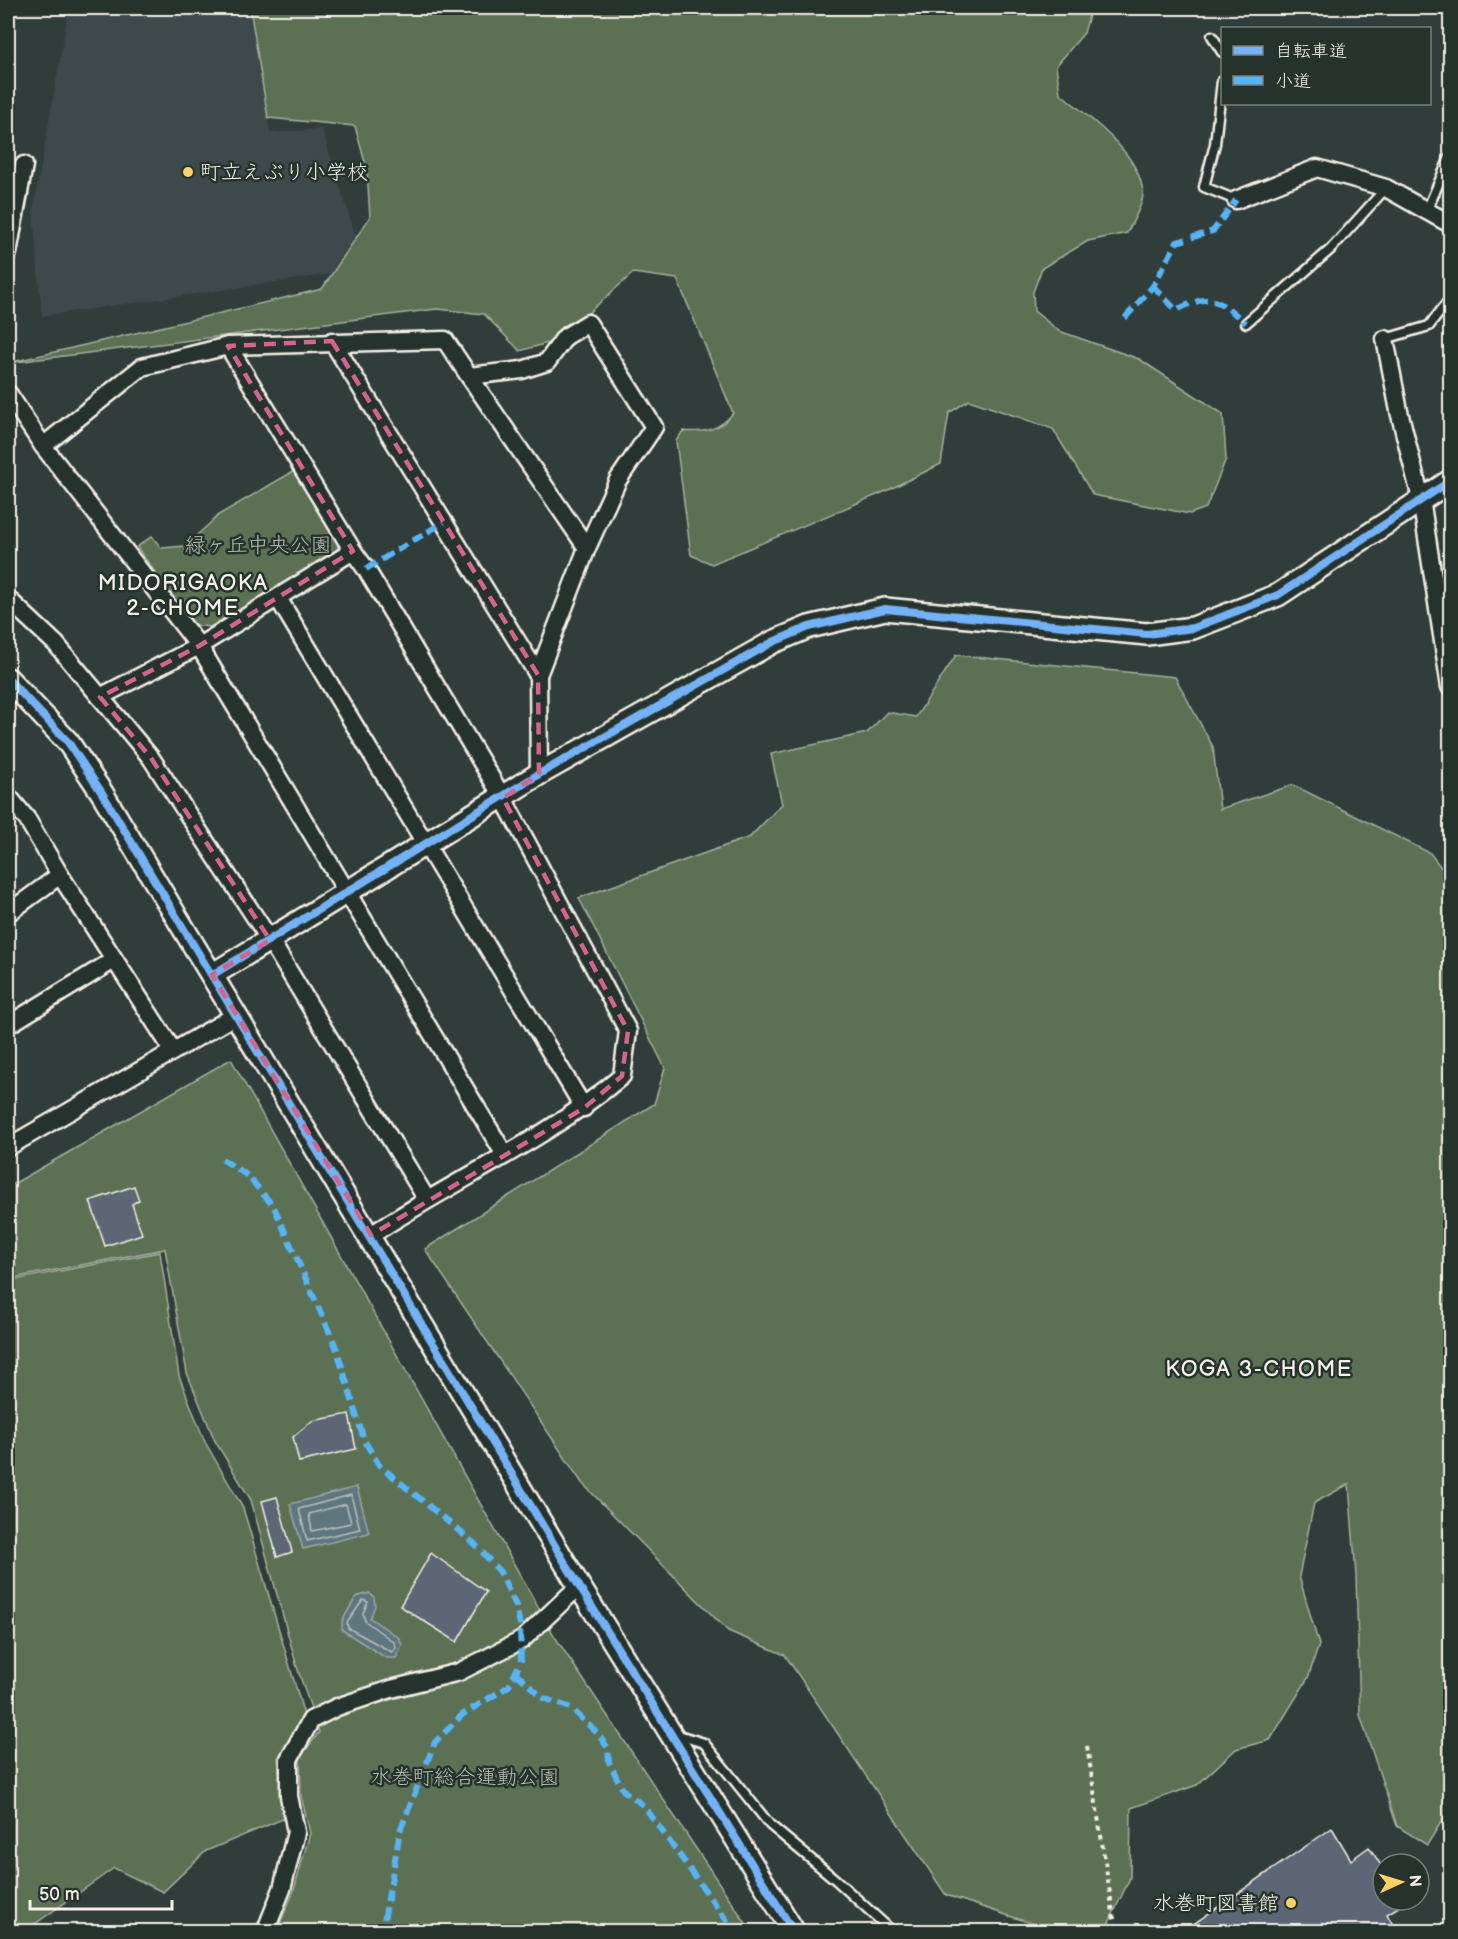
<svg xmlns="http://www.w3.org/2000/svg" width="1458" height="1939" font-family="'Balsamiq Sans','Klee One',sans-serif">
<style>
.built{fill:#3e494c}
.green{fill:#5b7053;stroke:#a8b09e;stroke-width:1.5}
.water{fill:#5f767e;stroke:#9ba7a8;stroke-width:1.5}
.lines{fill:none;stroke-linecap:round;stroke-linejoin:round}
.shore{stroke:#b8c0be;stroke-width:1.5}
.building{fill:#5b6674;stroke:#f4f1e8;stroke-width:1.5}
.service-casing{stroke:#f4f1e8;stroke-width:13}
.minor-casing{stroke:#f4f1e8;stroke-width:21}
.tertiary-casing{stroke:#f4f1e8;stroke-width:26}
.path{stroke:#f4f1e8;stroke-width:4;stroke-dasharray:4.5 4.5;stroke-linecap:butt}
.service{stroke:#26332d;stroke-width:8}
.minor{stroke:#26332d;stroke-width:16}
.tertiary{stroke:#26332d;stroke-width:21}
.quiet{stroke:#56b5f8;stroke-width:6;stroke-dasharray:12 6;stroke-linecap:butt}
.cycleway-casing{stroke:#26332d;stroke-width:11}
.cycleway{stroke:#73b2f8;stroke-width:8}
.marked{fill:none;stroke:#d4648c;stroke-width:4.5;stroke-dasharray:12 8;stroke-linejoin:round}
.poi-dot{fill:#ffd166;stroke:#26332d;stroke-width:2}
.labels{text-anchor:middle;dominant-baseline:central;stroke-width:5;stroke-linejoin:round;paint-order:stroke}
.poi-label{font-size:21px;fill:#f4f1e8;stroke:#26332d;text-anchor:start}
.park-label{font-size:21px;fill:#b7bdac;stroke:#26332d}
.neighbourhood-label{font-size:22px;letter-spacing:1.5px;fill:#f4f1e8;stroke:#26332d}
</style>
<rect width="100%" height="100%" fill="#313d3b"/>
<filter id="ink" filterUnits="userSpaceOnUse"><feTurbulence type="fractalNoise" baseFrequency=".0167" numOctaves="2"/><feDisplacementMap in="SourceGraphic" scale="12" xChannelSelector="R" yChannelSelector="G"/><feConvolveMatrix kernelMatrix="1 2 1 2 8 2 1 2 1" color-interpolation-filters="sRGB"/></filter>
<g filter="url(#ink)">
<path class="built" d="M69,8H250L270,133L322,129L366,269L42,316L33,211Z"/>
<g class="green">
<path d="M250,8H1091L1084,33L1056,66L1060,93C1089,118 1141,153 1143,194C1143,206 1132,222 1127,233L1088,241L1042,268L1033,292L1034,311L1059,331L1139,359L1223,414L1226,459L1206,508L1190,514L1093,495L1053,429L969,400L949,413L941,464L884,492L712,564L691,555L676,441L683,431C704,433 720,430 733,413L677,279L633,273L558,340L520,351L484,314L437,309L8,363L322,289L370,217L367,170L355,126L268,118Z"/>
<path d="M294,471L339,541L337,551L210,627L193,625L137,547L152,536L161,548L185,546L220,514Z"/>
<path d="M956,655L1175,677L1213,747L1220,809L1293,785L1430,853L1450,879V1808L1427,1845L1397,1826L1360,1715L1356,1575L1349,1484L1314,1503L1299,1576L1319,1645L1308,1678L1270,1740L1236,1749L1197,1785L1131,1808L1130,1878L1105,1931H1055L946,1895L785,1655L728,1631L582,1483L425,1249L654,1104L665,1068L579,898L750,837L782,804L771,754L867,733L887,712L916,717Z"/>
<path d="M231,1059L555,1637L751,1931H277L293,1893L310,1833L301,1796L300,1758L319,1732L297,1667L251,1500L215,1441L187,1373L165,1249L8,1279V1187Z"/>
<path d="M160,1252L179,1376L205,1442L243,1508L305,1718L278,1758L285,1818L206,1851L163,1892L114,1868L25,1931L8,1932V1281Z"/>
</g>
<g class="water">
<path d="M357,1487L369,1533L303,1549L290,1504Z"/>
<path d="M369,1593L374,1597L375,1606L370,1618L399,1638L402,1645L396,1658H386L342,1630V1621L356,1597Z"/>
</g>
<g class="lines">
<g class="shore">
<path d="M351,1495L360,1529L307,1541L299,1509Z"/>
<path d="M346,1504L351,1523L312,1531L309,1514Z"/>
<path d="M363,1600L368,1602L363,1613L365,1621L394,1642L396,1648L392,1652L348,1628L347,1623Z"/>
</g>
</g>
<g class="building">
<path d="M134,1186L139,1200L132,1204L142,1234L105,1246L90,1201Z"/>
<path d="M349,1414L356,1449L299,1462L293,1437L312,1421Z"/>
<path d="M277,1497L292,1552L277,1557L262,1501Z"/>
<path d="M431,1553L486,1592L457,1642L400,1606Z"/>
<path d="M1332,1828L1351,1860L1369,1847L1383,1868V1900H1410L1387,1914L1397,1932H1182Z"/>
</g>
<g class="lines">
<defs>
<g id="service">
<path d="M1212,36L1222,52"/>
<path d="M1222,81L1215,144L1204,187L1236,200"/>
<path d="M1427,210L1450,157"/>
<path d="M1246,323L1331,249L1386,188"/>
<path d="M1385,339L1429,326L1450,299"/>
<path d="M675,1734L704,1743L770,1825L836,1880L893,1932"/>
</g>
<g id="minor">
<path d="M1236,200L1317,168L1386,188L1450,224"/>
<path d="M8,253L24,165"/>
<path d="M1385,339L1399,411L1421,499L1450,687"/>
<path d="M332,341L538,675"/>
<path d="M228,346L353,551L366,569L503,798L628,1031L622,1076C546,1140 454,1180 371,1235"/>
<path d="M469,376L587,548"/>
<path d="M8,393L43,446L199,646L505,1155"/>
<path d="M43,446L142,367L228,346L445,340L469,376L522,370L547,362L565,337L588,323L654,427L618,480L587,548L538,675L539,774"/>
<path d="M278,598L584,1108"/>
<path d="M8,599L56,644L151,758L270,940L426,1198"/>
<path d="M100,697L199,646L353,551"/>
<path d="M8,796L27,819L60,875L172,1049"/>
<path d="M8,913L60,875"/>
<path d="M8,1025L114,960"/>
<path d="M8,1147L236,1015"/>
<path d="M265,1932L282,1889L296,1832L289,1796V1759L311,1720L337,1707L391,1689L459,1672L522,1640L579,1586"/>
</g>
<g id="tertiary">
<path d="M8,679L68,742L102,793L579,1586L794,1932"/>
<path d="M212,975L539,774L773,642L809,627L885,609L1147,634L1193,628L1278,595L1450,481"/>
</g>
</defs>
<use href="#service" class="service-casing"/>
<use href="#minor" class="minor-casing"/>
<use href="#tertiary" class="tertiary-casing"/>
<path class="path" d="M1087,1746L1116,1932"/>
<use href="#service" class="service"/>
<use href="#minor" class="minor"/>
<use href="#tertiary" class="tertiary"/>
<g class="quiet">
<path d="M1153,286L1176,310C1213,292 1216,299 1246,323"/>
<path d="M1125,318L1153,286L1177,242L1213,231L1236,200"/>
<path d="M366,569L444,522"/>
<path d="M222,1159L248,1176L274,1207L336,1347L364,1440L379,1465L475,1544L500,1572L516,1606L520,1625L521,1661L509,1686L462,1715L435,1742L400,1831L382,1932"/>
<path d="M516,1673L543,1698L571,1708L597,1733L608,1748L609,1762L623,1790L644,1806L735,1932"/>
</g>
<defs>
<g id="cycleway">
<path d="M8,679L68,742L102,793L579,1586L794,1932"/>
<path d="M212,975L539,774L773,642L809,627L885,609L1147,634L1193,628L1278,595L1450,481"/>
</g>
</defs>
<use href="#cycleway" class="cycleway-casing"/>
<use href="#cycleway" class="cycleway"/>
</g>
</g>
<path class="marked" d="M332,341L538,675L539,774L503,798L628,1031L622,1076L584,1108L371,1235L212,975L270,940L151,758L100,697L199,646L353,551L228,346Z"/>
<g class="poi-dot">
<circle cx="188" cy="172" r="6"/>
<circle cx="1291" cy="1903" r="6"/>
</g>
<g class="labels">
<g class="poi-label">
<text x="200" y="172">町立えぶり小学校</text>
<text x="1279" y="1903" text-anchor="end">水巻町図書館</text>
</g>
<g class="park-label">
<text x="258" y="545">緑ヶ丘中央公園</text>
<text x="465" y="1777">水巻町総合運動公園</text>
</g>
<g class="neighbourhood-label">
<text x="183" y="583">MIDORIGAOKA<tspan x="183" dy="25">2-CHOME</tspan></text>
<text x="1259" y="1369">KOGA 3-CHOME</text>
</g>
</g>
<rect width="1458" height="1939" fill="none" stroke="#26332d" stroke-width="30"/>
<rect x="15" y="15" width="1428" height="1909" fill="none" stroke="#f4f1e8" stroke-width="2" filter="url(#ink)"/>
<rect x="1221" y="27" width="210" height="78" fill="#26332d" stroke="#787f78" stroke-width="1.5"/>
<rect x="1233" y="46" width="30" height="9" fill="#73b2f8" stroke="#787f78" stroke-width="1.5"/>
<text x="1275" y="57" font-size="18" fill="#f4f1e8">自転車道</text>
<rect x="1233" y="76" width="30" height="9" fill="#56b5f8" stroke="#787f78" stroke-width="1.5"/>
<text x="1275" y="87" font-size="18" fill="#f4f1e8">小道</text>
<g transform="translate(1401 1882) rotate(86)"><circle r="28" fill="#26332d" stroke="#787f78" stroke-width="1.5"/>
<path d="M0-4.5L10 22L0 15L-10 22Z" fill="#ffd166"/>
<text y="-9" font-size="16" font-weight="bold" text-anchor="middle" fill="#f4f1e8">N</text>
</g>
<path d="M30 1900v9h142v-9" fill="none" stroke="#f4f1e8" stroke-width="3"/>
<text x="39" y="1900" font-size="18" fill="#f4f1e8" stroke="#26332d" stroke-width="4.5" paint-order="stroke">50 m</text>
</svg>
